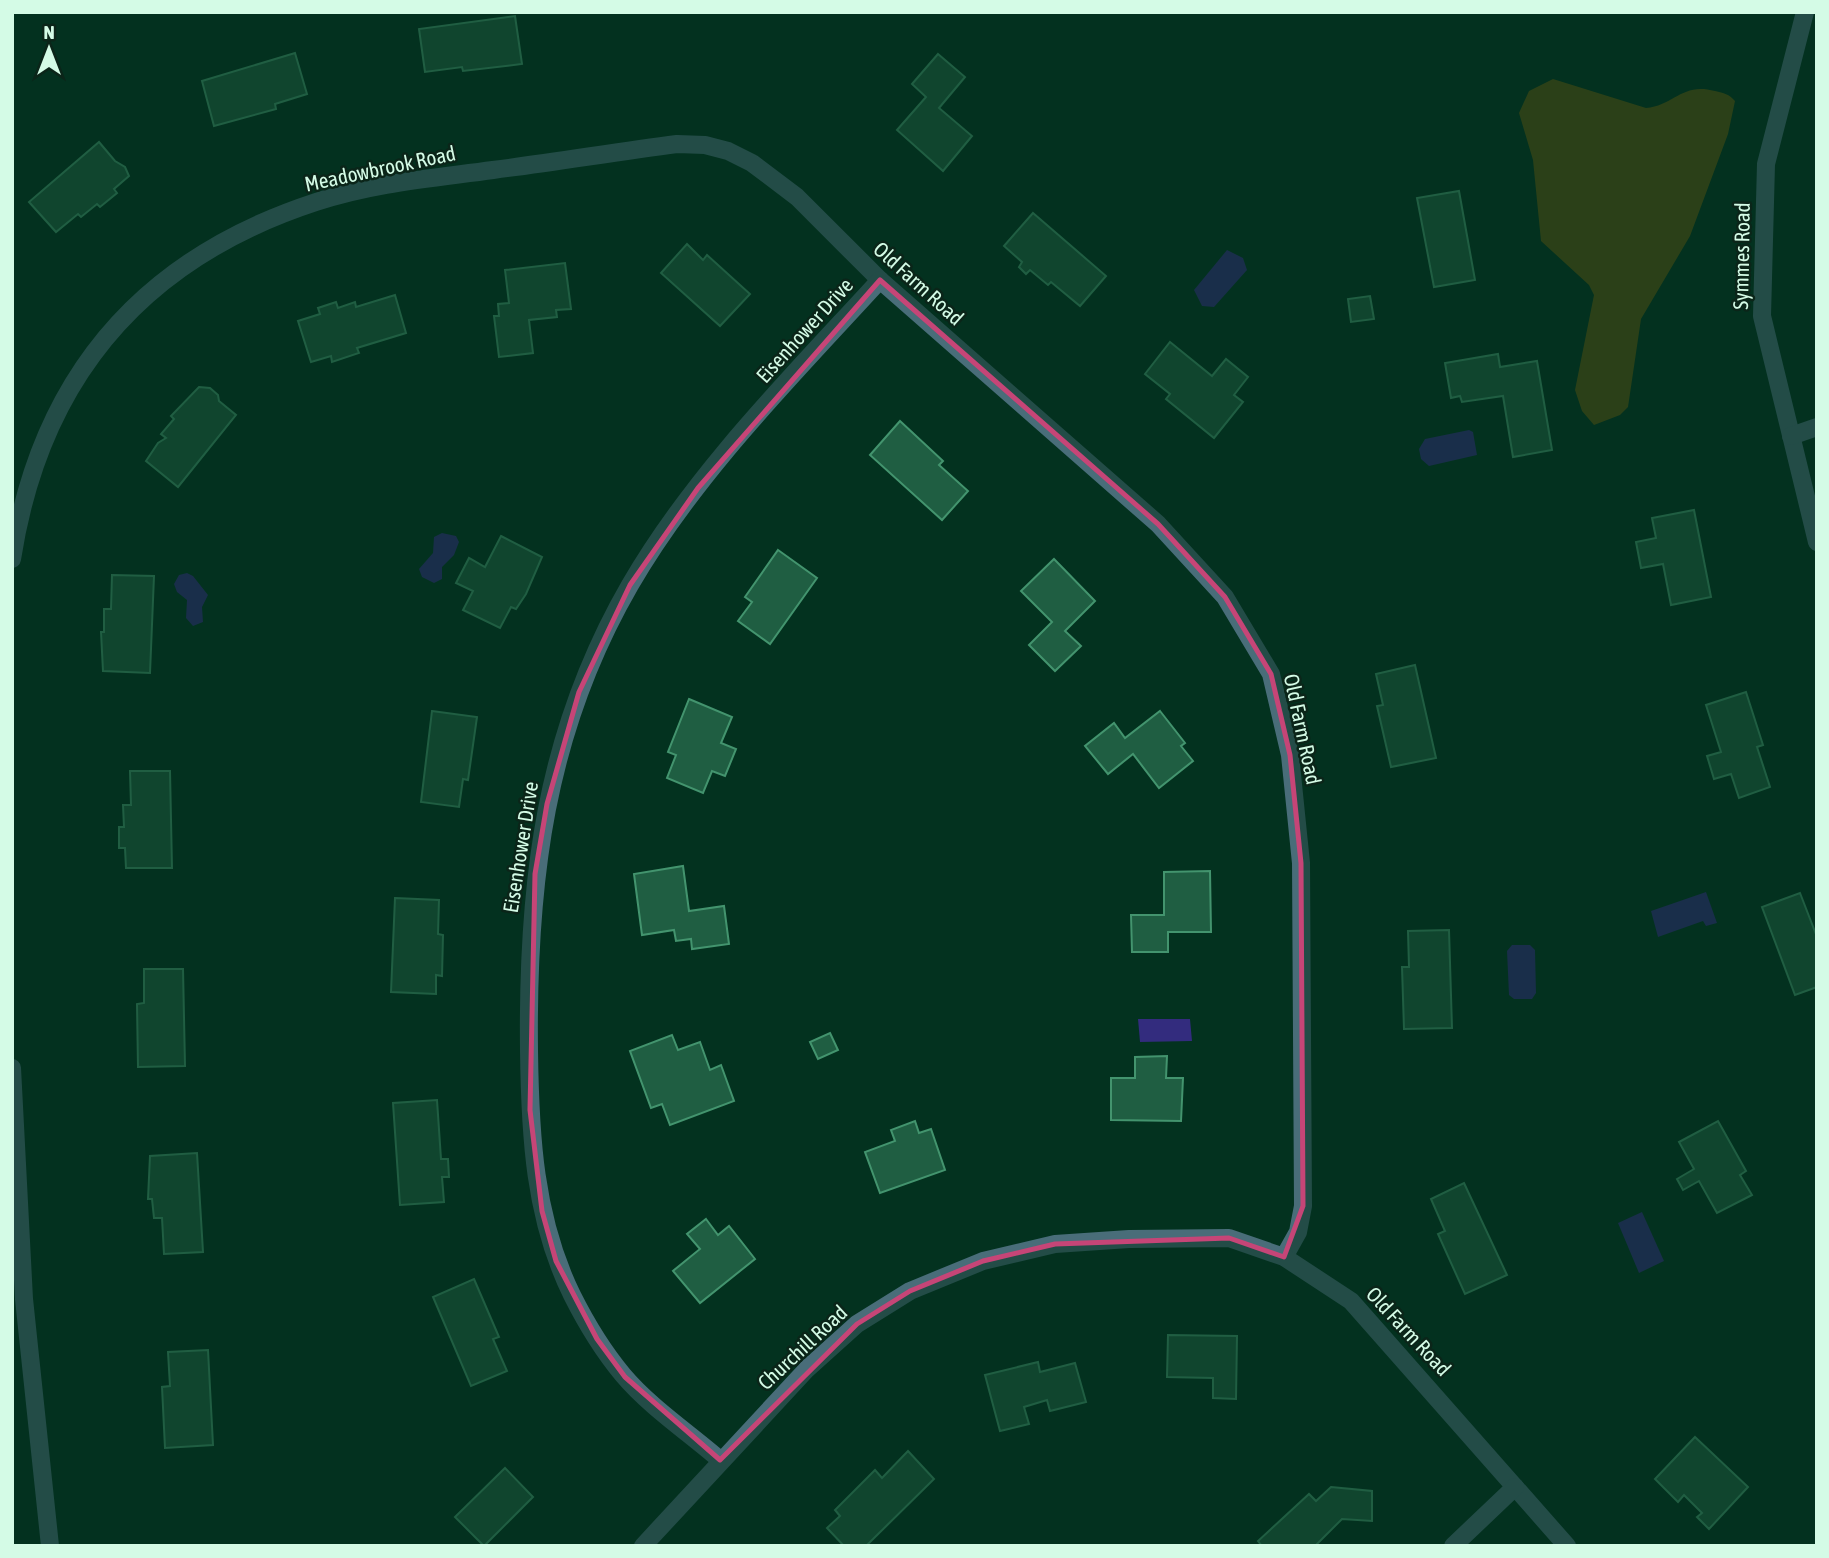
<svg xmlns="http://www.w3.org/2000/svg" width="1829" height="1558" font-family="'Asap Condensed',sans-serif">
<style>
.green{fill:#5c5310}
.water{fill:#332c7e}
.building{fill:#1f5e42;stroke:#43946e;stroke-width:2}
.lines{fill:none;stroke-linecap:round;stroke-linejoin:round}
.street{stroke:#496d79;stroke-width:18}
.marked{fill:none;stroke:#c64577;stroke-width:5;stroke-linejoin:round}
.labels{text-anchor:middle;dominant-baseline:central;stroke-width:5;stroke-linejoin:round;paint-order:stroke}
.street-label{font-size:21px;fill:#d4fbe6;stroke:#0b2519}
</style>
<rect width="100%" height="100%" fill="#03321f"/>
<path class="green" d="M1553,79L1646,108C1675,105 1682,82 1715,91C1724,93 1729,94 1735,101L1728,134L1690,236L1641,319L1628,407L1620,415L1594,425L1582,411L1575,390L1594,295L1589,285L1541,241L1533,160L1519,113L1529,91Z"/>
<g class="water">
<path d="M1227,250L1243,258L1247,270L1214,307L1202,306L1194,290Z"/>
<path d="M1469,430L1473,432L1477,455L1429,466L1421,459L1419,449L1425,439Z"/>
<path d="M442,533L456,536L459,542L454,555L442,567V579L434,583L422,577L419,569L433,553L434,537Z"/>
<path d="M187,573L193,576L208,595L202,607L203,622L193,626L186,618L187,600L177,592L174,584L179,575Z"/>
<path d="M1706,892L1717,923L1706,926L1703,921L1658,937L1651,911Z"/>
<path d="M1512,945H1530L1535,950L1536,993L1532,999H1514L1509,995L1507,951Z"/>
<path d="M1138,1019H1190L1192,1041L1140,1042Z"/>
<path d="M1642,1212L1664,1261L1639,1273L1618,1223Z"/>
</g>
<g class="building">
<path d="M515,16L522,64L463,71L462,67L425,72L419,29Z"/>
<path d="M295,53L307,94L275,104L276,109L214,126L202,81Z"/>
<path d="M938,54L965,77L939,108L972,136L943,171L897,130L926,97L912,84Z"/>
<path d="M99,142L115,161L125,167L129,176L114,189L117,193L100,207L97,204L81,217L78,214L56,232L29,202Z"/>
<path d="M1459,191L1475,280L1434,287L1417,198Z"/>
<path d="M1033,213L1106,276L1080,306L1051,282L1048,285L1030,270L1026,274L1019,267L1022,262L1004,246Z"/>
<path d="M687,244L703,260L707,255L750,294L720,326L661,273Z"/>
<path d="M565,263L571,309L556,310L557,317L529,320L533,353L499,357L494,316H499L498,304L509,303L505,270Z"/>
<path d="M395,295L406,333L357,348L359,353L332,362L331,356L311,362L298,321L320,314L318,308L336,302L338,308L355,302L356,307Z"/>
<path d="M1370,296L1374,319L1351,322L1348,299Z"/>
<path d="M1170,342L1212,376L1226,359L1248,377L1234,395L1243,402L1214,438L1166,399L1170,394L1145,374Z"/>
<path d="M1498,354L1500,367L1537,361L1552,450L1513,457L1503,396L1462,402L1460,396L1451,398L1445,363Z"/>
<path d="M199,387L210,388L218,395L219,401L236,415L178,487L146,461L158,443L166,438L161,434L174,419L171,416Z"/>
<path d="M900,421L943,461L939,465L968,491L942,520L870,455Z"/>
<path d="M1694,510L1711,597L1671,605L1663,564L1641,568L1636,542L1656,538L1652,518Z"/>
<path d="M501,536L542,557L526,594L516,609L511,607L500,628L463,610L473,591L456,583L469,558L485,567Z"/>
<path d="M778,550L817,578L770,644L738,621L752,602L745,597Z"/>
<path d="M1054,559L1095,601L1065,631L1081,646L1055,671L1029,645L1052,622L1021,591Z"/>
<path d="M112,575L154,576L150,673L103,671L101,632H104V609H111Z"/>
<path d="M1415,665L1436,758L1391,767L1377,706L1383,705L1376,674Z"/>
<path d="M1746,692L1763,745L1757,747L1770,787L1739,798L1731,774L1714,779L1707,756L1721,752L1706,705Z"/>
<path d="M689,699L732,717L721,743L736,749L725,776L712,771L703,793L667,778L676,755L668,752Z"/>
<path d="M432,711L477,717L468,780L463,779L459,807L421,802Z"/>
<path d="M1160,711L1185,743L1181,746L1193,761L1159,788L1133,754L1108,774L1085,746L1114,723L1125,738Z"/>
<path d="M130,771H170L172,868H126L125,848H119V827H124L123,805H131Z"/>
<path d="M683,866L689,911L724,906L729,944L692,949L691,939L676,941L674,930L642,935L634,874Z"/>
<path d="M1210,871L1211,932H1168V952H1132L1131,915H1164V872Z"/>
<path d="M1800,893L1817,937V987L1795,995L1762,907Z"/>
<path d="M395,898L439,900L438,934L443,935L442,976L436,975V994L391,992Z"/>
<path d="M1449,930L1452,1028L1404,1029L1402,967H1409L1408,931Z"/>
<path d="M144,969H183L185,1066L138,1067L137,1004L144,1003Z"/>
<path d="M830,1033L838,1050L818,1059L810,1042Z"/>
<path d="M672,1035L678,1050L700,1042L710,1070L721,1065L734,1101L670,1125L662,1104L651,1108L630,1051Z"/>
<path d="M1167,1056L1166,1078H1183L1181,1121L1111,1120V1078H1135V1057Z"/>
<path d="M437,1100L441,1159H448L449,1177H442L444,1202L400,1205L393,1103Z"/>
<path d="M915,1121L919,1133L931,1129L945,1170L880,1193L865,1152L895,1141L891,1130Z"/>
<path d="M1718,1121L1746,1171L1740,1175L1752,1195L1717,1213L1699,1181L1683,1190L1677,1179L1694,1169L1679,1142Z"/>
<path d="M197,1153L203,1252L164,1254L162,1218H154L152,1199H148L150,1156Z"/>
<path d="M1464,1183L1507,1275L1465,1294L1438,1234L1445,1231L1431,1199Z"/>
<path d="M706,1219L718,1235L729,1226L755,1259L700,1303L673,1271L700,1249L687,1234Z"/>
<path d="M474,1279L499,1337L493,1339L507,1371L471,1386L433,1297Z"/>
<path d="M1168,1335L1237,1336L1236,1399L1213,1398V1378L1167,1377Z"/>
<path d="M208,1350L213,1445L165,1448L162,1387L170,1386L168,1352Z"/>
<path d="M1038,1362L1040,1372L1075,1363L1086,1402L1050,1411L1047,1400L1024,1407L1029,1424L1000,1431L985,1375Z"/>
<path d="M1695,1437L1748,1487L1709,1529L1697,1517L1702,1513L1684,1495L1678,1502L1655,1479Z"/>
<path d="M908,1451L934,1479L866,1546H844L827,1528L840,1516L835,1510L875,1470L882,1478Z"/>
<path d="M505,1468L533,1497L484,1546L455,1517Z"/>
<path d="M1331,1487L1372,1491V1521L1342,1519L1315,1546H1262L1258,1541L1309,1494L1316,1501Z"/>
</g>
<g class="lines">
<g class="street">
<path d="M1805,12L1766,164L1762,316L1817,542"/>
<path d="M1791,436L1817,427"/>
<path d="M12,559C40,379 141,259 316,202C372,183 435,178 493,170C555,162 616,152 677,144L705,145L728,151L752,163L797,197L880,280L1158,524L1225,597L1271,674L1290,755L1301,863L1303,1206L1298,1232L1284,1257"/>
<path d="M12,1068L24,1299L50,1546"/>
<path d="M720,1460C689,1433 650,1407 623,1375C603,1351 586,1323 572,1295C534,1218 530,1134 529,1050C527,882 545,732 630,585C695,473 793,375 880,280"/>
<path d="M643,1546L807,1369L857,1324L910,1291L983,1261L1055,1244L1129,1239L1229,1238L1284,1257L1351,1301L1567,1546"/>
<path d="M1453,1546L1515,1487"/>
</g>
</g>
<path d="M0 0H1829V1558H0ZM880,280L1158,524L1225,597L1271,674L1290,755L1301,863L1303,1206L1284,1257L1229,1238L1055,1244L983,1261L910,1291L857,1324L720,1460L625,1377L597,1339L556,1261L542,1211L530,1110L535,874L547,804L579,692L630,585L698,488Z" fill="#03321f" fill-opacity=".55" fill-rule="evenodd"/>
<path class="marked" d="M880,280L1158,524L1225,597L1271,674L1290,755L1301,863L1303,1206L1284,1257L1229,1238L1055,1244L983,1261L910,1291L857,1324L720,1460L625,1377L597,1339L556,1261L542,1211L530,1110L535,874L547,804L579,692L630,585L698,488Z"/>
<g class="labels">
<g class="street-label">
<text transform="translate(380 168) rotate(-12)">Meadowbrook Road</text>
<text transform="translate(1741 256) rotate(-89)">Symmes Road</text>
<text transform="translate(919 283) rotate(42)">Old Farm Road</text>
<text transform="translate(804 330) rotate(-48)">Eisenhower Drive</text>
<text transform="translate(1303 729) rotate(78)">Old Farm Road</text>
<text transform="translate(520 847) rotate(-81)">Eisenhower Drive</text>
<text transform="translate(1409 1331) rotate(47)">Old Farm Road</text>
<text transform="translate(802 1347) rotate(-43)">Churchill Road</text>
</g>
</g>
<rect width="1829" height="1558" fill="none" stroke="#d4fbe6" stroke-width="28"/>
<g transform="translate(49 49)" stroke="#0b2519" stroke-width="5" paint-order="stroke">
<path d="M0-5L12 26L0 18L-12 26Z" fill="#d4fbe6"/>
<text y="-10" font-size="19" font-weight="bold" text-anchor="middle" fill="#d4fbe6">N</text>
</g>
</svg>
